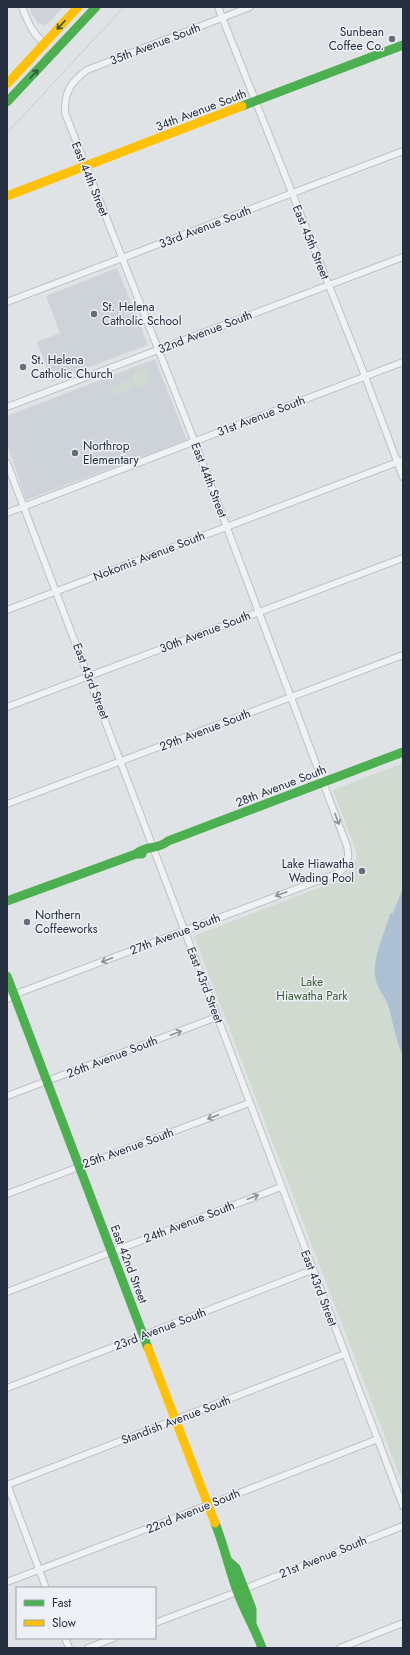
<svg xmlns="http://www.w3.org/2000/svg" width="410" height="1655" font-family="Jost,sans-serif">
<style>
.built{fill:#ced2d9}
.green{fill:#d0dad0}
.water{fill:#adbfd2}
.lines{fill:none;stroke-linecap:round;stroke-linejoin:round}
.street-casing{stroke:#bec1c4;stroke-width:8}
.street{stroke:#eff1f2;stroke-width:6}
.fast{stroke:#4caf50;stroke-width:9}
.slow{stroke:#ffc107;stroke-width:9}
.tram{stroke:#c9cacd;stroke-width:1}
.oneway{stroke:#335c45}
.oneway2{stroke:#8a9098}
.poi-dot{fill:#676e79;stroke:#edf0f5;stroke-width:1.5}
.labels{text-anchor:middle;dominant-baseline:central;stroke-width:3;stroke-linejoin:round;paint-order:stroke}
.poi-label{font-size:12px;fill:#262f3f;stroke:#edf0f5;text-anchor:start}
.street-label{font-size:12px;fill:#262f3f;stroke:#edf0f5}
.park-label{font-size:12px;fill:#3a5b33;stroke:#edf0f5}
</style>
<rect width="100%" height="100%" fill="#e0e3e6"/>
<g class="built">
<path d="M29,7H63L47,24L44,25L38,23L33,16Z"/>
<path d="M117,268L148,345L52,381L37,342L60,333L46,296Z"/>
<path d="M155,359L187,440L26,500L7,444V416Z"/>
</g>
<g class="green">
<path d="M143,367L148,370L150,381L137,388L131,379L136,372Z"/>
<path d="M130,380L133,388L113,395L110,388Z"/>
<path d="M403,763V1484L194,936L336,881L351,870L356,859V851L333,790Z"/>
</g>
<path class="water" d="M403,888V1055C398,1047 392,1021 390,1011C387,999 381,994 377,984C369,962 385,934 390,914L393,913Z"/>
<g class="lines">
<defs>
<g id="street">
<path d="M22,7C28,22 32,33 44,43"/>
<path d="M218,7L363,371L403,477"/>
<path d="M7,302L403,151"/>
<path d="M7,407L403,257"/>
<path d="M7,463L403,1506"/>
<path d="M7,513L403,362"/>
<path d="M7,610L403,460"/>
<path d="M7,707L403,558"/>
<path d="M7,804L403,655"/>
<path d="M7,999L21,992L336,874C348,868 350,858 347,846L192,435L65,113C64,92 71,82 87,70L250,7"/>
<path d="M7,1096L217,1017"/>
<path d="M7,1194L249,1103"/>
<path d="M7,1292L281,1187"/>
<path d="M7,1388L312,1270"/>
<path d="M7,1484L46,1588"/>
<path d="M7,1485L345,1354"/>
<path d="M7,1582L167,1521L378,1439"/>
<path d="M244,1589L403,1526"/>
<path d="M155,1623L237,1592"/>
<path d="M65,1638L69,1648"/>
<path d="M88,1648L114,1638"/>
<path d="M340,1648L403,1623"/>
</g>
</defs>
<use href="#street" class="street-casing"/>
<use href="#street" class="street"/>
<g class="fast">
<path d="M7,102L96,7"/>
<path d="M242,106L403,45"/>
<path d="M136,854C146,845 158,850 168,841L403,752"/>
<path d="M7,901L136,854H142"/>
<path d="M7,976L148,1348"/>
<path d="M215,1523C224,1545 229,1569 237,1591C244,1611 255,1628 262,1648"/>
<path d="M228,1561L236,1568L252,1609V1622"/>
</g>
<g class="slow">
<path d="M7,84L78,7"/>
<path d="M7,196L242,106"/>
<path d="M148,1348L215,1523"/>
</g>
<path class="tram" d="M7,133L124,7"/>
</g>
<defs><path id="oneway-shaft" d="M-6 0H5M1.5-3L5.5 0L1.5 3" fill="none" stroke-width="1.6" stroke-linecap="round" stroke-linejoin="round"/></defs>
<g class="oneway">
<use href="#oneway-shaft" transform="translate(61 25) rotate(133)"/>
<use href="#oneway-shaft" transform="translate(34 74) rotate(-47)"/>
</g>
<g class="oneway2">
<use href="#oneway-shaft" transform="translate(337 819) rotate(69)"/>
<use href="#oneway-shaft" transform="translate(281 894) rotate(160)"/>
<use href="#oneway-shaft" transform="translate(107 960) rotate(159)"/>
<use href="#oneway-shaft" transform="translate(176 1033) rotate(-21)"/>
<use href="#oneway-shaft" transform="translate(213 1117) rotate(159)"/>
<use href="#oneway-shaft" transform="translate(253 1197) rotate(-21)"/>
</g>
<g class="poi-dot">
<circle cx="392" cy="39" r="4"/>
<circle cx="94" cy="314" r="4"/>
<circle cx="23" cy="367" r="4"/>
<circle cx="75" cy="453" r="4"/>
<circle cx="362" cy="871" r="4"/>
<circle cx="27" cy="922" r="4"/>
</g>
<g class="labels">
<g class="poi-label">
<text x="384" y="32" text-anchor="end">Sunbean<tspan x="384" dy="14">Coffee Co.</tspan></text>
<text x="102" y="307">St. Helena<tspan x="102" dy="14">Catholic School</tspan></text>
<text x="31" y="360">St. Helena<tspan x="31" dy="14">Catholic Church</tspan></text>
<text x="83" y="446">Northrop<tspan x="83" dy="14">Elementary</tspan></text>
<text x="354" y="864" text-anchor="end">Lake Hiawatha<tspan x="354" dy="14">Wading Pool</tspan></text>
<text x="35" y="915">Northern<tspan x="35" dy="14">Coffeeworks</tspan></text>
</g>
<g class="street-label">
<text transform="translate(155 44) rotate(-21)">35th Avenue South</text>
<text transform="translate(201 110) rotate(-21)">34th Avenue South</text>
<text transform="translate(90 179) rotate(68)">East 44th Street</text>
<text transform="translate(205 227) rotate(-21)">33rd Avenue South</text>
<text transform="translate(311 242) rotate(68)">East 45th Street</text>
<text transform="translate(205 332) rotate(-21)">32nd Avenue South</text>
<text transform="translate(261 416) rotate(-21)">31st Avenue South</text>
<text transform="translate(209 480) rotate(69)">East 44th Street</text>
<text transform="translate(149 556) rotate(-21)">Nokomis Avenue South</text>
<text transform="translate(205 632) rotate(-21)">30th Avenue South</text>
<text transform="translate(91 681) rotate(69)">East 43rd Street</text>
<text transform="translate(205 730) rotate(-21)">29th Avenue South</text>
<text transform="translate(281 786) rotate(-21)">28th Avenue South</text>
<text transform="translate(175 934) rotate(-21)">27th Avenue South</text>
<text transform="translate(205 985) rotate(69)">East 43rd Street</text>
<text transform="translate(112 1057) rotate(-21)">26th Avenue South</text>
<text transform="translate(128 1148) rotate(-20)">25th Avenue South</text>
<text transform="translate(189 1222) rotate(-21)">24th Avenue South</text>
<text transform="translate(129 1264) rotate(69)">East 42nd Street</text>
<text transform="translate(319 1288) rotate(69)">East 43rd Street</text>
<text transform="translate(160 1329) rotate(-21)">23rd Avenue South</text>
<text transform="translate(176 1420) rotate(-21)">Standish Avenue South</text>
<text transform="translate(193 1511) rotate(-22)">22nd Avenue South</text>
<text transform="translate(323 1557) rotate(-22)">21st Avenue South</text>
</g>
<g class="park-label">
<text x="312" y="982">Lake<tspan x="312" dy="14">Hiawatha Park</tspan></text>
</g>
</g>
<rect width="410" height="1655" fill="none" stroke="#262f3f" stroke-width="16"/>
<rect x="16" y="1587" width="140" height="52" fill="#edf0f5" stroke="#9da3ac"/>
<rect x="24" y="1600" width="20" height="6" fill="#4caf50" stroke="#9da3ac"/>
<text x="52" y="1607" font-size="12" fill="#262f3f">Fast</text>
<rect x="24" y="1620" width="20" height="6" fill="#ffc107" stroke="#9da3ac"/>
<text x="52" y="1627" font-size="12" fill="#262f3f">Slow</text>
</svg>
